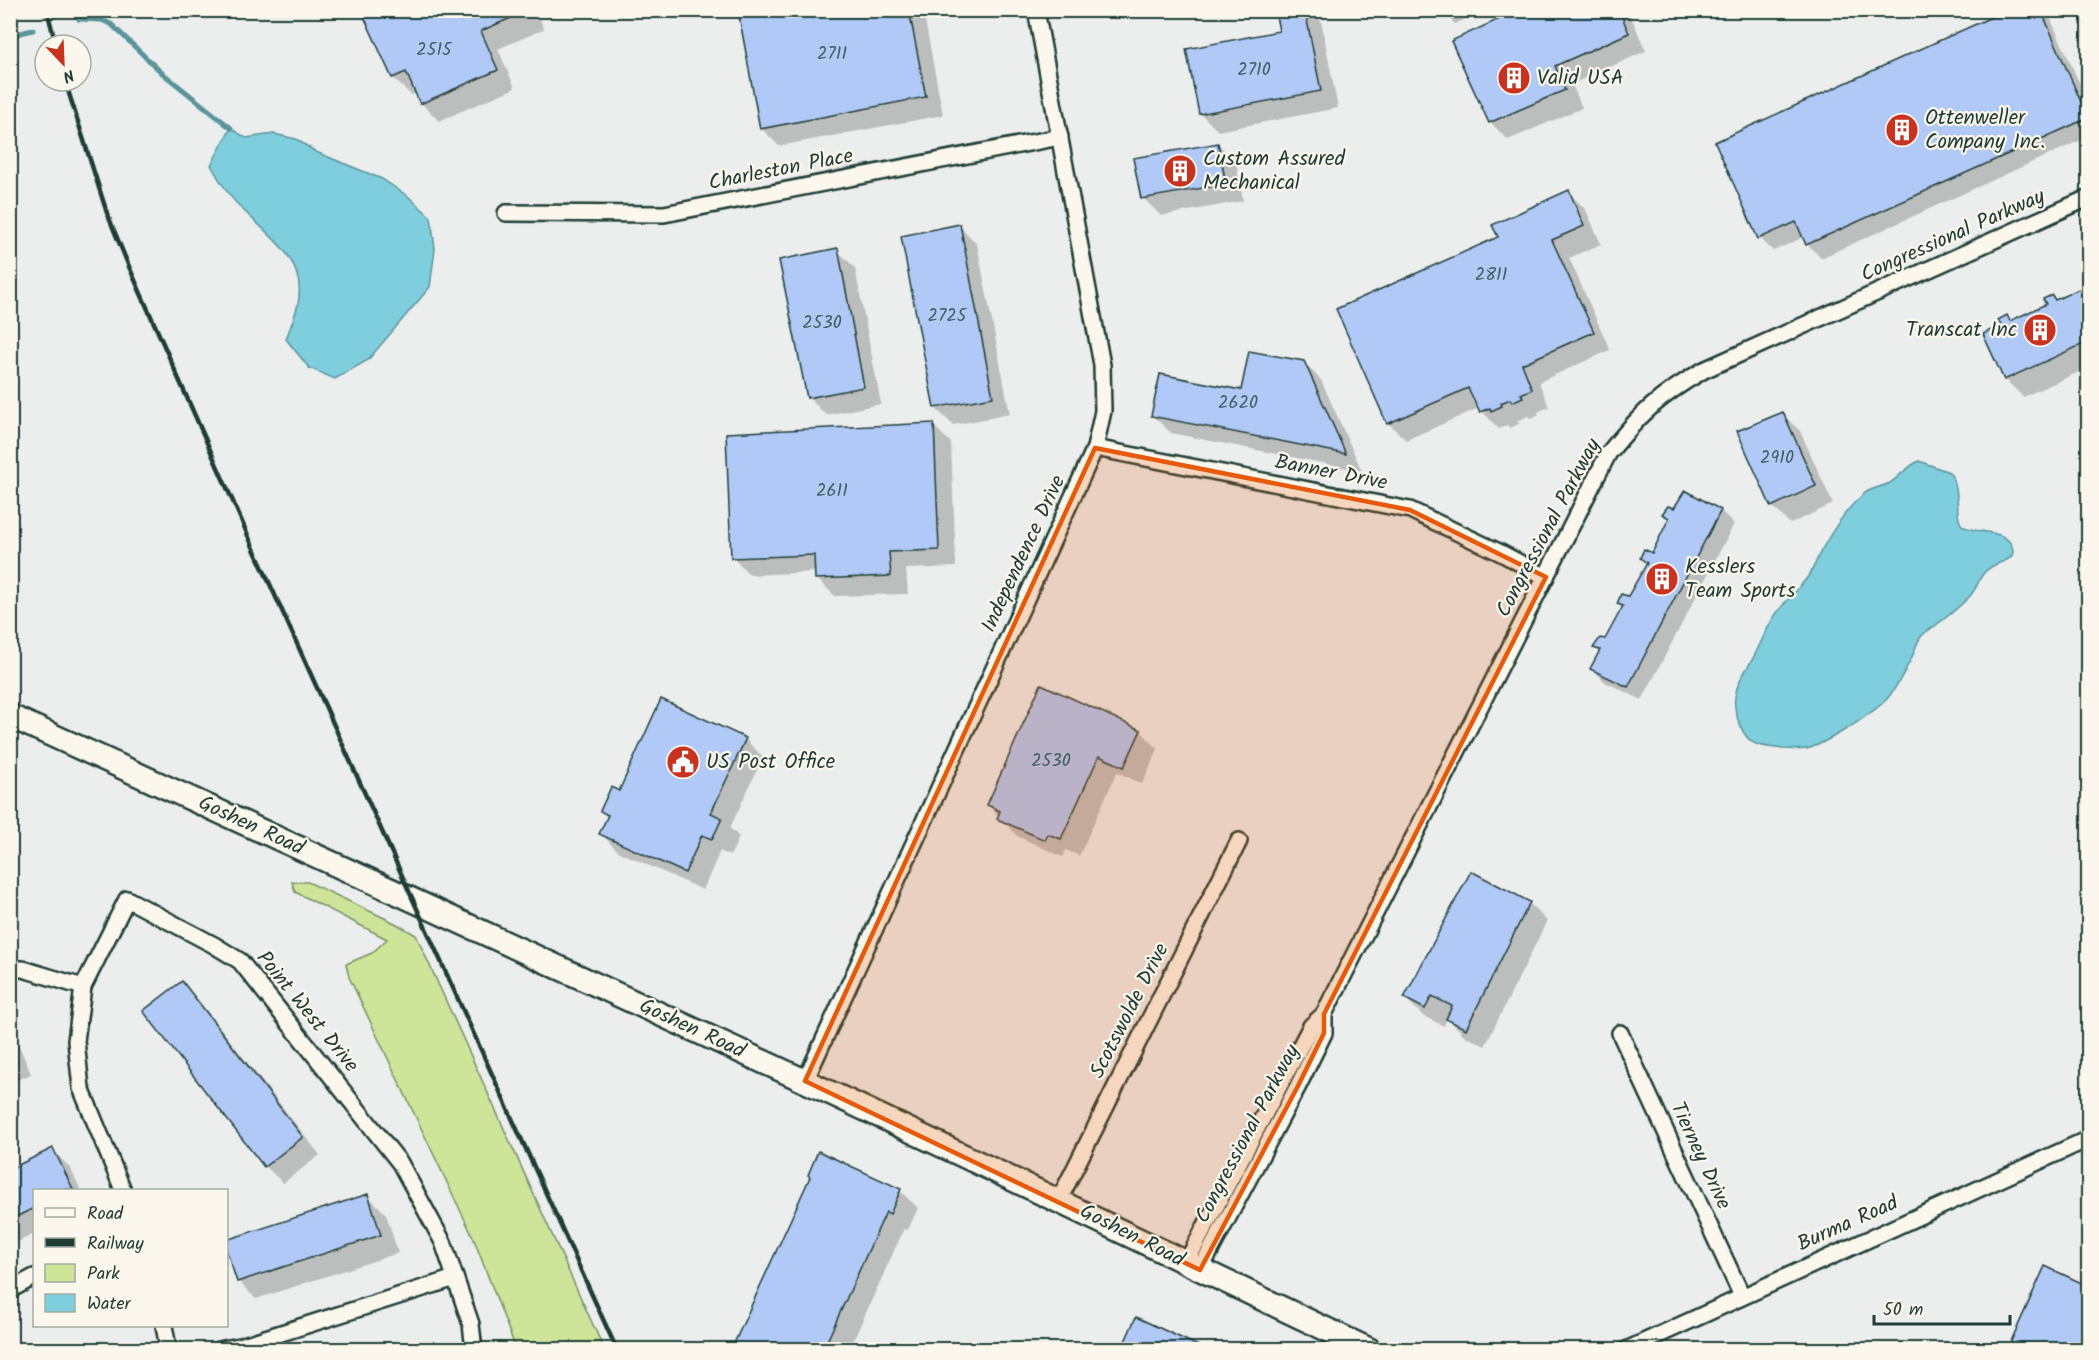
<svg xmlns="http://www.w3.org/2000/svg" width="2099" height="1360" font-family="Kalam,sans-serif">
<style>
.green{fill:#cde499;stroke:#769066;stroke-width:1.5}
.water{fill:#7fcedd;stroke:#599499;stroke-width:1.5}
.shadow{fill:#0003}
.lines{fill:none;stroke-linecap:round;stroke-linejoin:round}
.stream{stroke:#599499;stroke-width:5}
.building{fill:#b0c9f7;stroke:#1f3d34;stroke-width:1.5}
.street-casing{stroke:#1f3d34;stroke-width:20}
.primary-casing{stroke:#1f3d34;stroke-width:27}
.street{stroke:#fbf7ec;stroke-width:15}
.primary{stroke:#fbf7ec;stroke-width:22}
.rail{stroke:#1f3d34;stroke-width:4.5}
.marked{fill:#e8590c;fill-opacity:0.2;stroke:#e8590c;stroke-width:4.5;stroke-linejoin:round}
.labels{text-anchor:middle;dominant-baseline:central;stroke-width:4.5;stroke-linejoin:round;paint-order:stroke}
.number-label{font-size:18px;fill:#436065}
.poi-label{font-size:21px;fill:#1f3d34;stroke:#fbf7ec;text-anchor:start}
.street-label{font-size:21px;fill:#1f3d34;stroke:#fbf7ec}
</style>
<rect width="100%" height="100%" fill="#eceeee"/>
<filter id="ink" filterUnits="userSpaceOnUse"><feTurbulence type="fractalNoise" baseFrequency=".0167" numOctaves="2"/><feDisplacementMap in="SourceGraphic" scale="12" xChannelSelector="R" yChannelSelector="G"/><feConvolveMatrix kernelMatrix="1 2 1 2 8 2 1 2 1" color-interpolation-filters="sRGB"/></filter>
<g filter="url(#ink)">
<path class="green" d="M292,882H308L395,923L416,935L604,1349H516L473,1237L349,977L346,964L372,953L387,939L295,892Z"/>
<g class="water">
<path d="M231,128L246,138L274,134L296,139L316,152L382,179L409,197L431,217L435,249L430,287L368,360L335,379L309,368L286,339C290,328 295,316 298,304C307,259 270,237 243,210C229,197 220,182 211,165Z"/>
<path d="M1919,461L1949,472C1963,489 1953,519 1963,526C1975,534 2011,528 2013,551C2013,564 1993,560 1983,574C1978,581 1976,590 1969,597C1959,607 1947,617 1935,626C1930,630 1924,632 1921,637C1916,643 1915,651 1912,657C1906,669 1895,691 1886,700C1879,707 1859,721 1850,727C1840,733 1820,745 1810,748C1801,751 1791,749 1783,749C1774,748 1764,747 1756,744C1742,739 1733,711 1735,697C1737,682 1744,673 1752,660C1760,646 1765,631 1774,617C1784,601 1799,590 1809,575C1814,567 1817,559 1821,551C1832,531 1847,507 1865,493C1872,488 1882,487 1890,483C1900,476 1908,466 1919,461Z"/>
</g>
<g class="shadow">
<path d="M363,10H536L544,29L498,49L515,88L439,121L421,103L417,93L411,95L393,78Z"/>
<path d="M739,10H923L943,115L779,146L761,128Z"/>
<path d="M1277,10H1310L1321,21L1338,108L1218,131L1200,113L1281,32Z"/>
<path d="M1441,10H1485L1455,24Z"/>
<path d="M1522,10H1628L1646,51L1572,84L1582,108L1508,140L1490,122Z"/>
<path d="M2010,10H2046L2048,13L2088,102V137L1821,258L1807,244L1804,237L1773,251L1760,238Z"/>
<path d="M1218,144L1236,162L1243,201L1161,216L1143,198Z"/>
<path d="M1568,192L1586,210L1601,244L1569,258L1610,350L1539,382L1549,407L1538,412L1539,415L1531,419L1528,416L1517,421L1519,424L1510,428L1507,425L1499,429L1479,408L1406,440L1388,423L1500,238Z"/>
<path d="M960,226L977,244L1010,414L953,425L935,408Z"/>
<path d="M837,250L855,268L881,404L826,415L808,397Z"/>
<path d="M2088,287V368L2023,397L2005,379L2003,326L2007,317L2012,322L2048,305L2052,296L2057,301Z"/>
<path d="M1303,362L1321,380L1362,471L1171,433L1153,416L1242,392Z"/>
<path d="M1782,414L1800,431L1833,504L1790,524L1772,506Z"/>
<path d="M933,425L951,443L956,567L906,569L908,594L835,596L817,579V572L750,575L732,557Z"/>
<path d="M1685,492L1721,511L1734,524L1642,700L1605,682L1592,668L1600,653L1595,648L1606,641L1624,608L1619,603L1629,598L1648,564L1641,558L1653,555L1670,520L1664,514L1675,510Z"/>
<path d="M1042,686L1141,731L1158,749L1142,784L1117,772L1079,856L1066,850L1063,857L1017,836L988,805Z"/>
<path d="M745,739L763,757L730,828L739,837L734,848L730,856L720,851L703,890L619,852L601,834L608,818L601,811Z"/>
<path d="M1529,903L1547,921L1485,1046L1465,1036L1447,1018L1444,1026L1423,1016L1405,998Z"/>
<path d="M181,983L199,1001L320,1155L283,1183L265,1166Z"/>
<path d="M10,1031L15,1036L31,1074L10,1083Z"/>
<path d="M53,1150L70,1168L81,1190H34V1234L10,1246V1170Z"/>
<path d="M900,1191L918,1208L908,1230L904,1229L849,1350H733Z"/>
<path d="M368,1196L386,1214L398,1253L256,1299L238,1281Z"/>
<path d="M2046,1268L2088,1288V1350H2009Z"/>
</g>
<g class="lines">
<g class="stream">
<path d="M79,19L101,20L111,24L161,72L231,128"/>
<path d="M10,27L16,34L33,30"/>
</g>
</g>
<g class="building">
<path d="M361,10H527V11L481,31L498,70L420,104L406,72L392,78Z"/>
<path d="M738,10H909L926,97L760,129Z"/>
<path d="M1275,10H1305L1321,91L1199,114L1186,49L1279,31Z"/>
<path d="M1519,10H1619L1629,33L1555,66L1565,90L1489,123L1451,41Z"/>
<path d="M2007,10H2041L2088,118L1806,245L1796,222L1758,239L1715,142Z"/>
<path d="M1218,143L1226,184L1141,199L1133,158Z"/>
<path d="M1569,190L1584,226L1552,240L1594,332L1522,364L1532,389L1521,394L1523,397L1512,402L1510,399L1501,403L1502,406L1491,411L1490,408L1480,412L1468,388L1387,424L1336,309L1498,237L1492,225Z"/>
<path d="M960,224L993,397L934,408L901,236Z"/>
<path d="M838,248L864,387L807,398L779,260Z"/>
<path d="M2088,285V342L2004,380L1983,334L2001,325L1998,320L2007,315L2010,321L2046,304L2043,299L2052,295L2055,300Z"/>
<path d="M1249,351L1304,361L1346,454L1151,416L1160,374L1241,390Z"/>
<path d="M1783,412L1816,486L1771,507L1737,431Z"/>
<path d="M934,423L939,550L889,552L891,576L815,579L814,555L731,558L726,433Z"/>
<path d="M1685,490L1721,510L1628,687L1590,669L1600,650L1593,648L1600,638L1605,639L1623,606L1617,604L1621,594L1628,596L1647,563L1640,558L1644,549L1652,553L1669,518L1662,514L1668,506L1674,508Z"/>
<path d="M1041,684L1141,730L1124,767L1099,756L1061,839L1048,834L1045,840L997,819L1000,811L987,805Z"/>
<path d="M661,699L746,738L711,813L722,818L717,829L712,839L702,835L685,873L599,834L608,815L600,811L611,787L619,791Z"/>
<path d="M1471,871L1530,902L1466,1029L1446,1019L1452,1006L1432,996L1425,1009L1404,998Z"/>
<path d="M182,981L303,1137L264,1167L143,1011Z"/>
<path d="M53,1148L73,1189L34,1190V1208L10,1220V1169Z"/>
<path d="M818,1151L901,1189L890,1214L886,1212L823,1350H731L810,1177L808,1175Z"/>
<path d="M368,1194L381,1235L237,1282L226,1249V1240Z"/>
<path d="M2045,1266L2088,1286V1344L2086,1350H2007Z"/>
<path d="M1136,1317L1207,1350H1121Z"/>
</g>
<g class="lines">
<defs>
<g id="street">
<path d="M506,213L664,214L1060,137"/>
<path d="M1095,448L1410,510L1501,553L1546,577"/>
<path d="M10,969H23L83,987"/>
<path d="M1620,1033L1742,1296"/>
<path d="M805,1081L1095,448L1103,411L1102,365L1036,10"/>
<path d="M123,1190L81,1088L76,1041L83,987L127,899L214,945L240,961L400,1163L443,1242L471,1324L474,1350"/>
<path d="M1059,1200L1239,841"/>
<path d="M1186,1263L1311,1026L1324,1014L1608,454C1640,414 1659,396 1704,370L2088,198"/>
<path d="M1200,1270L1298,1086L1324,1033V1014"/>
<path d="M10,1290L34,1277"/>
<path d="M164,1326L167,1342L165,1350"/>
<path d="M218,1350L240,1346L455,1278"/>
<path d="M1626,1350L2088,1139"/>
</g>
<path id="primary" d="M10,716C275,837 541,958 805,1081C994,1169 1181,1261 1370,1350"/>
</defs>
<use href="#street" class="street-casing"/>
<use href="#primary" class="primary-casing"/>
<use href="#street" class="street"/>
<use href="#primary" class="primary"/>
<g class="rail">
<path d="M47,10L56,45"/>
<path d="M65,81L107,213L127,262L250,540L617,1350"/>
</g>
</g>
</g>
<path class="marked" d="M1095,448L1410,510L1546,577L1324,1014V1033L1298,1086L1200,1270L805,1081Z"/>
<defs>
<symbol id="building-disc" viewBox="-11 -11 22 22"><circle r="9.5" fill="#c8321e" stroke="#fbf7ec"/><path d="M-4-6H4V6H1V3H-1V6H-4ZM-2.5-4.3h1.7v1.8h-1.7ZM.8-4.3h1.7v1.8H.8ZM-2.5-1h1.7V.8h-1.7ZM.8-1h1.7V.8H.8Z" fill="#fff"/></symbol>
<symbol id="civic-disc" viewBox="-11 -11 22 22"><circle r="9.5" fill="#c8321e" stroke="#fbf7ec"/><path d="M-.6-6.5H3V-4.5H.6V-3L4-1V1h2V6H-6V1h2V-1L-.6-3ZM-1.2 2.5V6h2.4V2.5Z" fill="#fff"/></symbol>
</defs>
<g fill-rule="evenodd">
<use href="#building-disc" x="1495" y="59" width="38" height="38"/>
<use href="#building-disc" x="1883" y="111" width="38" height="38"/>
<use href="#building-disc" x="1161" y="152" width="38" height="38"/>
<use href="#building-disc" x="2021" y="311" width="38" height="38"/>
<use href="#building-disc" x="1643" y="560" width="38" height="38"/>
<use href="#civic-disc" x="664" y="743" width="38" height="38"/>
</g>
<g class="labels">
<g class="number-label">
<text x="434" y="50">2515</text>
<text x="832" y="54">2711</text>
<text x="1254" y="70">2710</text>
<text x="1491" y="275">2811</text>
<text x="947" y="316">2725</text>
<text x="822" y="323">2530</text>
<text x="1238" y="403">2620</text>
<text x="1777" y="458">2910</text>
<text x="832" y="491">2611</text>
<text x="1051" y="761">2530</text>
</g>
<g class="poi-label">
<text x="1537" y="78">Valid USA</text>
<text x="1925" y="118">Ottenweller<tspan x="1925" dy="24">Company Inc.</tspan></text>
<text x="1203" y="159">Custom Assured<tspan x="1203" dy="24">Mechanical</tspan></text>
<text x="2017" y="330" text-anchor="end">Transcat Inc</text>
<text x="1685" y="567">Kesslers<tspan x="1685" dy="24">Team Sports</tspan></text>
<text x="706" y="762">US Post Office</text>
</g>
<g class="street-label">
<text transform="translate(781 170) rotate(-11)">Charleston Place</text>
<text transform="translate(1953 236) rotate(-24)">Congressional Parkway</text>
<text transform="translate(1331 473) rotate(11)">Banner Drive</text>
<text transform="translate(1549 528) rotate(-62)">Congressional Parkway</text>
<text transform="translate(1024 554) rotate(-65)">Independence Drive</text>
<text transform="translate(251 826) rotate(25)">Goshen Road</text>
<text transform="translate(1130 1011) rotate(-63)">Scotswolde Drive</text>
<text transform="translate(307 1012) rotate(51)">Point West Drive</text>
<text transform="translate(692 1029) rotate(25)">Goshen Road</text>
<text transform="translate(1248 1134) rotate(-62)">Congressional Parkway</text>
<text transform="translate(1700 1156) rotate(65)">Tierney Drive</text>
<text transform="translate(1848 1224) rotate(-24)">Burma Road</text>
<text transform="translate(1132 1236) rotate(27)">Goshen Road</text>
</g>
</g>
<rect width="2099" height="1360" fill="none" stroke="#fbf7ec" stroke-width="36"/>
<rect x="18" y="18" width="2063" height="1324" fill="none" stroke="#1f3d34" stroke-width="2" filter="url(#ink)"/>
<rect x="33" y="1189" width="195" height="138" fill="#fbf7ec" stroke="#a3ada2" stroke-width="1.5"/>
<rect x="45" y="1208" width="30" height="9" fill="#fbf7ec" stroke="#a3ada2" stroke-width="1.5"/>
<text x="87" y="1219" font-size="18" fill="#1f3d34">Road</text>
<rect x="45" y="1238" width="30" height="9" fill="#1f3d34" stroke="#a3ada2" stroke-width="1.5"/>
<text x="87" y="1249" font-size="18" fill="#1f3d34">Railway</text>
<rect x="45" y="1264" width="30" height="18" fill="#cde499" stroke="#a3ada2" stroke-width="1.5"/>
<text x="87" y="1279" font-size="18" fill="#1f3d34">Park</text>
<rect x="45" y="1294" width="30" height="18" fill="#7fcedd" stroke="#a3ada2" stroke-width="1.5"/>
<text x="87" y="1309" font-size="18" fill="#1f3d34">Water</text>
<g transform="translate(63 63) rotate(157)"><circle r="28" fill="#fbf7ec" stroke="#a3ada2" stroke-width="1.5"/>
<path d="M0-4.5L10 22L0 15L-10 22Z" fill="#c8321e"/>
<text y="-9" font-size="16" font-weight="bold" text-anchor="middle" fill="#1f3d34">N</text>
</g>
<path d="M1874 1315v9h136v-9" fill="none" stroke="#1f3d34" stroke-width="3"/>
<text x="1883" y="1315" font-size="18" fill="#1f3d34" stroke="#fbf7ec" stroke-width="4.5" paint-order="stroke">50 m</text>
</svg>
